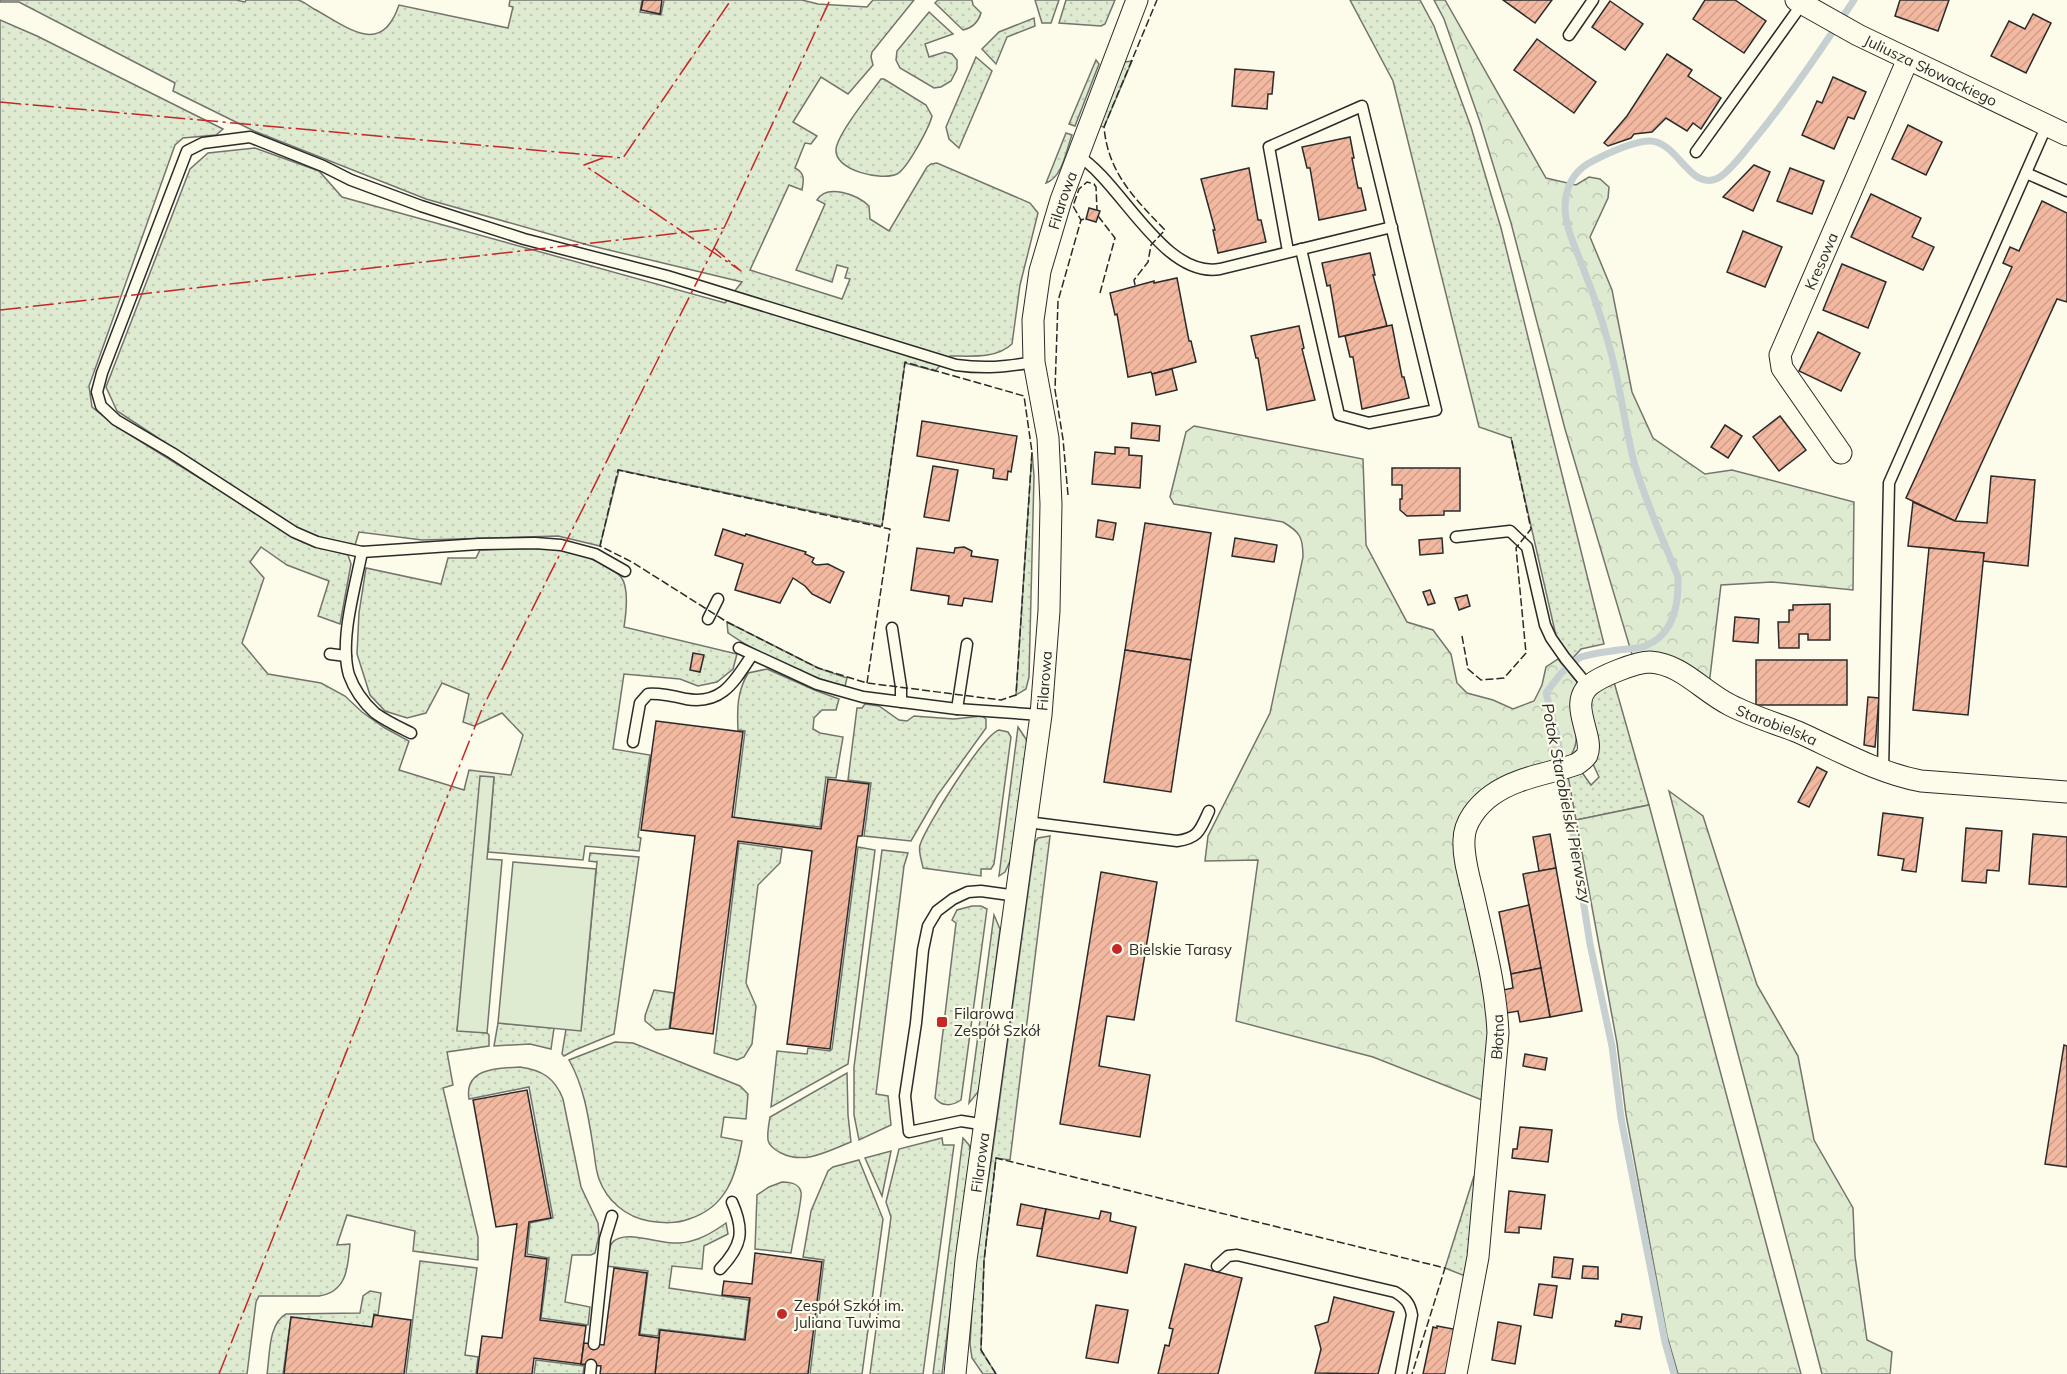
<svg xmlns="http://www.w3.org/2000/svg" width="2067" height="1374" font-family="Mulish,sans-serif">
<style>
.grass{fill:url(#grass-dots);stroke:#74746e;stroke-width:1.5}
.forest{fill:url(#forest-crowns);stroke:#74746e;stroke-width:1.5}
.pitch{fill:#deebd1;stroke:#74746e;stroke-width:1.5}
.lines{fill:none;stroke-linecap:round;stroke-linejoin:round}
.stream{stroke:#c7d0d0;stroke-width:7}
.building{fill:url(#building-hatch);stroke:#2b2b2b;stroke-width:1.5}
.lane-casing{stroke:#2b2b2b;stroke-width:13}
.street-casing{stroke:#2b2b2b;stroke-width:23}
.lane{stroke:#fdfbea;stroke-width:10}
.street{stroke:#fdfbea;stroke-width:21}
.fence{stroke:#2b2b2b;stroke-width:1.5;stroke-dasharray:8 3;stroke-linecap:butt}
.power{stroke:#c62828;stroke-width:1.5;stroke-dasharray:21 4.5 3 4.5;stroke-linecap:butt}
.poi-dot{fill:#c62828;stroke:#fdfbea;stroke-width:2}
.labels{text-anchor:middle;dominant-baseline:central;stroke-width:4.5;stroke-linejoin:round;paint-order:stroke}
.street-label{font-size:15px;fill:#2b2b2b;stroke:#fdfbea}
.poi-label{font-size:15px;fill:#2b2b2b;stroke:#fdfbea;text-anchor:start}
.water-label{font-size:16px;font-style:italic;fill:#2b2b2b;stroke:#fdfbea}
</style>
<defs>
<pattern id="grass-dots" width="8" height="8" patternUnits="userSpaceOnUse" patternTransform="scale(1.5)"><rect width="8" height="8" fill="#deebd1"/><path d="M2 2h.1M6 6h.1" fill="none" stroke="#bfcab4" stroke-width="1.8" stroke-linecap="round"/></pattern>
<pattern id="forest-crowns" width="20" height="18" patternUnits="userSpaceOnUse" patternTransform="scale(1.5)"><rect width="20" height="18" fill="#deebd1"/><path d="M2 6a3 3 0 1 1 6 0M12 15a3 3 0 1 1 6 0" fill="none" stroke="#bfcab4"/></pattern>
<pattern id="building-hatch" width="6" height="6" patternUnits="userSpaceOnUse" patternTransform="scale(1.5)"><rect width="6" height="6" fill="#f2b8a0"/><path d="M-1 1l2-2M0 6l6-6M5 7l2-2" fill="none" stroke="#d09e8a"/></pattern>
</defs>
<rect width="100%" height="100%" fill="#fdfbea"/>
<g class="grass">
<path d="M0,0H236L245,2L246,0C261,0 284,0 298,0C303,1 309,6 314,9C348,27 381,58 399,5L508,28L513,7L509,6L510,0H642L640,12L661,15L664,0H802L818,4L867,7L873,0H914L872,52L871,57L873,65L848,94L821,77L793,122L817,136L811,144L805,143L795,168C805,173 804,180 802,190L789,185L750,270L842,299L850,279L845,278L848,268L837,265L832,282L796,270L825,204L817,200C827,183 858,195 869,206L870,219L889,231L927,167L931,164L937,163L1030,203L1038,213L1020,285L1012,344C996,359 971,356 950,356L935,371L905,363L882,526L619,470L600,546L558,536L422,540L359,532L355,545L319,537L296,528L117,411L106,387L190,169L208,153L255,148L319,171L342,197L725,303L742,282L588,245L426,199L254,131L173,91L175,83L19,2H0Z"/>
<path d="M938,0H972L973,5L981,13C978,23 972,28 963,30L935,3Z"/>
<path d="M1035,0H1059L1051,23H1042Z"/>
<path d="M1066,0H1115L1105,24L1101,26L1059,23Z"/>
<path d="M1350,0H1420L1434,26L1471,127L1501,228L1604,644L1581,649L1572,659L1556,636L1511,438L1479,427L1393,81Z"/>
<path d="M929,12L953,34L925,44L929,57L945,52L952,54L957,60V69L951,81L941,87L934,88L900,68L896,60L897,51Z"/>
<path d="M1034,18L1035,26L1007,37L996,64L982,49L999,32Z"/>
<path d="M0,20L37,36L223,129L216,135L183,138L175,145L89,386L92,407L117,427L293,536L315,546L348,555L351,564L340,624L318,616L329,581L287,565L261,547L250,562L264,578L242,643L268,674L321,683L345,696L362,712L385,728L409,741L399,770L464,790L469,770L511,775L523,735L502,713L474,726L463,722L469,694L442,683L426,713L407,718L385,711L370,695L357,654L359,613L366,568L441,584L448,558H476L480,550C524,549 571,542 610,569C613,571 619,574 621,577C629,587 626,614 624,627L737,654L733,669L717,682L698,686L680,679L624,674L613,749L650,755L638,837L641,838L639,851L585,846L583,860L488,852L494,777L457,1030L487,1033L489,1035V1046L447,1052L453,1085L443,1088L478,1237V1260L413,1251L415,1231L347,1215L337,1245L350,1244C348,1267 347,1292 319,1296H259L256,1302L247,1374H0Z"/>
<path d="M976,57L992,71L959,148L949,139L946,127Z"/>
<path d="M1096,60L1099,64L1075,126L1069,124Z"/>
<path d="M1132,61L1104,127L1099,126L1125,62Z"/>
<path d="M881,79H884L926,105L932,116C929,128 907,169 897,174C882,181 834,171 836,149C838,133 870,94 881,79Z"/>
<path d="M1066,133L1072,135C1066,150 1063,177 1046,183Z"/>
<path d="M1032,452L1034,476L1029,677L1026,689L1016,695Z"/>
<path d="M727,622L818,668L847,678L845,686C807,677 760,655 728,633Z"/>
<path d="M767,669L817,691L839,699L836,710H822L814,718L813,729L820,733L843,737L836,778L826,777L820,827L734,818L745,731L738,730C737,709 737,692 748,673Z"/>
<path d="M1614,682L1649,805L1576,820L1568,776L1581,771L1591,785L1599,777L1593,764L1588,700L1594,691Z"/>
<path d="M865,704L879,706L899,720L907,721L914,716L954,719L982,716L986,719V728L937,796L911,841L864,836L871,783L848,780L857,708H862Z"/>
<path d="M1018,727L1026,739L1028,748L1011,859L1005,872L999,876Z"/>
<path d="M999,730L1008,732L1011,737L994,864L991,869H981V876L923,868C922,861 918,852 920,845C926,826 983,735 999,730Z"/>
<path d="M1050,836L1010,1160L996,1158L984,1261L981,1350L996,1374H983L972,1358L970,1344L975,1261L992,1156L1035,842L1038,838Z"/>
<path d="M739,843L782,849L780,863L758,885L746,983L756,1006L752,1044L744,1057L737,1060L714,1053Z"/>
<path d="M858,847L875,850L848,1064L771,1107L777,1051L807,1054L808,1048L830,1051L832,1049Z"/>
<path d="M882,850L908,853L904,866L876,1094L888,1096L891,1125L859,1140L854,1115V1067Z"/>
<path d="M590,853L639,857L614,1034L575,1050L564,1056L562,1054L566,1029L581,1030L597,862L589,861Z"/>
<path d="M972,906H981L987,909L961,1100C952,1106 942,1107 935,1098L956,923L952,920L957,910Z"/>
<path d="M994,915L1000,929L980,1084L978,1092L969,1103Z"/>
<path d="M654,990L674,993L669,1029L656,1030L645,1021V1016Z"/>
<path d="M498,1023L554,1028L551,1049L530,1044L494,1046Z"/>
<path d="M615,1042L633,1043L740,1086L748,1094L746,1119L724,1117L721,1137L742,1141C736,1175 727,1207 689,1219C676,1224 663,1223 649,1221C626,1217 607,1201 599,1179C596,1171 595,1161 594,1152C589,1121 585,1088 569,1060Z"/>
<path d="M520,1067C542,1070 555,1078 563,1099L581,1187L598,1223L599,1235L595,1253L591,1255H572L565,1302L590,1307L588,1325L541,1318L549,1258L527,1254L530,1223L553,1218L529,1087L469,1099C464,1068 498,1068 520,1067Z"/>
<path d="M847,1073L848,1115L851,1142C828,1151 805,1165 781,1153C775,1150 769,1146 768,1140C767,1133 769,1123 770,1117Z"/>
<path d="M942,1138L943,1145H954L923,1374H870L891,1217L886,1202L899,1149Z"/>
<path d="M963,1138L969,1145L971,1151L943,1366L942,1374H933Z"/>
<path d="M891,1151L882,1196L865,1158Z"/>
<path d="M859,1160L883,1219L862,1374H810L824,1260L803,1257L811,1211L828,1171L833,1167Z"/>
<path d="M1474,1176L1476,1187L1470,1278L1445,1268Z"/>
<path d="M782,1182C790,1182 799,1183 801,1192C803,1196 792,1244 791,1253L755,1249L757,1195L769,1187Z"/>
<path d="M726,1223L728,1234L704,1246L702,1269L672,1266L669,1288L749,1300L744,1339L659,1329L658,1336L640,1334L648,1271L606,1266C607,1259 608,1249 612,1243C624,1228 661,1245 679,1243C697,1242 712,1233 726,1223Z"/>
<path d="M420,1261L477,1268L465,1355L478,1357L476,1374H406Z"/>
<path d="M370,1291L381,1293L378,1315L374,1314L372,1327L291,1317L283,1374H267C270,1355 268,1324 286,1314L360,1313L363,1296Z"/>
<path d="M536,1360L584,1366L583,1374H534Z"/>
</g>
<g class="forest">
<path d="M1434,0H1445L1546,178L1576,185L1589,177L1600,179L1609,187L1608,198L1590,237L1612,290L1632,392L1653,438L1705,474L1732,470L1854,502L1853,590L1772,582L1721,585L1709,685L1633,658L1565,429L1511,223L1480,122L1444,19Z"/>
<path d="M1194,426L1363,459L1366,545L1407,622L1433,630L1451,654L1457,683L1467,693L1493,700L1513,709L1534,701L1542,685L1546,667L1558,659L1577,682C1576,688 1572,695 1572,701C1571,723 1584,738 1569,758L1466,814L1492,1020L1482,1100L1373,1057L1236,1021L1258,860L1205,861L1208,836L1270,713L1303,557C1303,537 1300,532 1283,522L1174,504L1170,497L1186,432Z"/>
<path d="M1669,791L1703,816L1757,985L1798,1056L1814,1140L1853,1208L1855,1256L1867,1340L1892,1352L1890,1374H1822Z"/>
<path d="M1649,805L1801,1374H1678L1667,1336L1626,1115L1617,1043L1576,820Z"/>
</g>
<g class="pitch">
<path d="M480,776L494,777L487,859L502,860L487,1033L457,1031Z"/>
<path d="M513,862L596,869L581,1031L498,1023Z"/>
</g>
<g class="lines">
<path class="stream" d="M1674,1374L1665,1342L1621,1118L1612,1046L1590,944L1558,740L1546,693C1555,681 1567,664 1581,657C1593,653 1606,652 1618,650C1626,649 1637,649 1645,646C1674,635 1679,604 1678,577C1663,539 1645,501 1634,462C1624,423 1620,381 1608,342C1602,319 1594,296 1585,273C1578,253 1566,231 1565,209C1565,190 1572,173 1589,163C1604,155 1631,142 1649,141C1678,140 1691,195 1720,177C1733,168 1743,153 1754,140C1790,96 1822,48 1854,0"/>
</g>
<g class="building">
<path d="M662,0L660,14L641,10L643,0Z"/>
<path d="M1503,0H1552L1535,23Z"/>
<path d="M1705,0H1735L1766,21L1744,53L1693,19Z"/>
<path d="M1900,0H1949L1938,31L1895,16Z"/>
<path d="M1610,1L1643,24L1625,50L1592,27Z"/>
<path d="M2033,14L2051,23L2026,73L1991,56L2009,21L2025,29Z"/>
<path d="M1537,39L1596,82L1574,113L1514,70Z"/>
<path d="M1667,54L1692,70L1688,76L1721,98L1701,129L1693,123L1687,131L1666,118L1652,132L1634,134L1631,138L1608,146L1604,143L1627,116Z"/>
<path d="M1235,69L1274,72L1272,94H1268L1267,109L1232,106Z"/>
<path d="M1833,77L1866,92L1854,119L1848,117L1834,149L1802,135L1817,101L1822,103Z"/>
<path d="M1908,125L1942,142L1926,175L1892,159Z"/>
<path d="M1350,137L1354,158H1352L1358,188H1361L1366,210L1319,220L1310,168H1307L1302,147Z"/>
<path d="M1754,165L1770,172L1753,211L1723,197Z"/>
<path d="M1249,168L1258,220H1261L1266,242L1218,253L1213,230H1215L1201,179Z"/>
<path d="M1790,168L1824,181L1812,214L1777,201Z"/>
<path d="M1871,194L1921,218L1912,237L1934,247L1923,270L1851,237Z"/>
<path d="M2042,201L2067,213V302L2057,299L1955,521L1906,498L2012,267L2003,263L2010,247L2019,251Z"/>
<path d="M1089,208L1100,211L1096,222L1086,219Z"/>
<path d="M1743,231L1782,247L1765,287L1727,272Z"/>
<path d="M1370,253L1375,275H1373L1387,326L1339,337L1330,285L1327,286L1322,263Z"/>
<path d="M1842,264L1886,282L1868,328L1823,310Z"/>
<path d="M1177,278L1189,341H1191L1196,362L1152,374L1151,372L1128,377L1117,314L1115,315L1110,293L1154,281V283Z"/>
<path d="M1392,325L1402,377H1404L1409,398L1362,409L1353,357H1350L1345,336Z"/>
<path d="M1299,326L1304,348L1302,349L1315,400L1267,410L1258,358H1256L1251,336Z"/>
<path d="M1818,332L1860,353L1841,391L1799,371Z"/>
<path d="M1172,369L1177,390L1156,395L1152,374Z"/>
<path d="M1780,416L1806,450L1779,471L1753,437Z"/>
<path d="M922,421L1017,436L1011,472L1008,471L1007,480L993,478L994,469L917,456Z"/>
<path d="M1132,423L1160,426L1159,441L1131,438Z"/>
<path d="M1725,425L1742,436L1728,458L1711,447Z"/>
<path d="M1115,447L1129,448V455L1142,456L1140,488L1092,484L1095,452L1115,454Z"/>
<path d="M933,466L958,470L949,521L924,517Z"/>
<path d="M1392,468H1460V511H1444V515L1407,516L1400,510V499H1402V485H1392Z"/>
<path d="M1991,476L2035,480L2028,566L1983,561L1984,553L1908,546L1913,502L1955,521L1987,523Z"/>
<path d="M1098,520L1116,523L1113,540L1096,537Z"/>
<path d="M1145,523L1211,533L1191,660L1125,650Z"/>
<path d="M723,529L745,536L746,534L806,552L805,554L814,558L812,562L816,565L828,564L844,572L830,603L812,594L805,586L793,578L780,603L735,590L743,564L715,555Z"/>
<path d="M1235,538L1277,545L1274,562L1232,556Z"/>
<path d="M1442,538L1443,553L1420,555L1419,540Z"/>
<path d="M964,547L972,551L971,556L998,560L992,602L964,598L962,606L948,604L949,596L911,590L917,548L954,553L955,548Z"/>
<path d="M1929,548L1984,553L1968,715L1913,710Z"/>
<path d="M1430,590L1435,603L1428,605L1423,592Z"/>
<path d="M1467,595L1470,606L1459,610L1455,598Z"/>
<path d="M1830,604V640H1808V634H1799V648H1779L1778,622H1789V610H1793V605Z"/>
<path d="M1735,617L1759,619L1758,643L1733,641Z"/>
<path d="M1125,650L1191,660L1171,792L1104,782Z"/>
<path d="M693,653L704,655L700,672L690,670Z"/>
<rect x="1756" y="660" width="91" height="45"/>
<path d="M1868,697L1879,698L1875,747L1864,745Z"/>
<path d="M656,721L743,732L732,817L821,829L828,779L869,784L862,836H858L857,841L830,1049L787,1044L812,851L738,841L713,1034L670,1028L695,836L641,830Z"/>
<path d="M1817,767L1827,772L1809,807L1798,802Z"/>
<path d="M1883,813L1923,818L1916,872L1902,870L1904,859L1878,855Z"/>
<path d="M1966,828L2002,831L1999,871L1987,870L1986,883L1962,881Z"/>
<path d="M1550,834L1556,868L1539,871L1533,837Z"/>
<path d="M2033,834L2067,837V887L2029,884Z"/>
<path d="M1556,868L1582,1011L1550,1017L1523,874Z"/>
<path d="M1101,872L1157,882L1134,1020L1107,1016L1099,1066L1150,1075L1140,1137L1060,1124Z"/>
<path d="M1529,905L1541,968L1511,974L1499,912Z"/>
<path d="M1541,968L1550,1017L1520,1022L1518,1011L1507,1013L1503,990L1513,988L1511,974Z"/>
<path d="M2064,1045L2067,1046V1167L2045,1164Z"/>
<path d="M1525,1054L1547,1058L1545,1070L1523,1066Z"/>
<path d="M527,1090L551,1218L529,1222L525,1256L547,1259L540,1320L586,1326L581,1364L534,1358L532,1374H477L482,1336L502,1338L517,1224L496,1227L473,1100Z"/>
<path d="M1520,1127L1552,1130L1548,1162L1512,1158L1513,1149H1517Z"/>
<path d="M1509,1191L1545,1195L1541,1229L1519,1227V1233L1505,1232Z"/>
<path d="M1021,1204L1046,1209L1042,1229L1017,1225Z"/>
<path d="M1046,1209L1099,1219L1101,1211L1111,1213L1110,1221L1136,1227L1127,1273L1037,1256Z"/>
<path d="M755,1253L822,1262L808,1374H655L660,1330L745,1340L750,1298L722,1295L723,1287L724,1281L752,1284Z"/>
<path d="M1554,1257L1573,1259L1570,1279L1552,1277Z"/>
<path d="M1185,1264L1242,1278L1218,1374H1158L1165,1345L1169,1346L1173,1329L1169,1328Z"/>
<path d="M1583,1266L1598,1267V1279L1582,1278Z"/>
<path d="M614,1268L647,1273L639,1335L659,1338L655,1374H600L601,1366L581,1364L584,1343L604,1345Z"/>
<path d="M1539,1284L1557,1286L1552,1318L1534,1315Z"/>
<path d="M1334,1297L1394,1312L1378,1374L1315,1373L1321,1349L1315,1326L1328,1322Z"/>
<path d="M1096,1305L1128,1310L1118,1363L1086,1358Z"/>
<path d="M1622,1314L1642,1317L1640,1329L1615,1326L1616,1321L1621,1322Z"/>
<path d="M374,1315L411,1320L404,1374H284L291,1317L372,1327Z"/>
<path d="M1498,1322L1521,1326L1515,1364L1492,1360Z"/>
<path d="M1437,1326L1459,1330L1449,1374H1423L1433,1327L1437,1328Z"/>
</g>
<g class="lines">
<defs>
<g id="lane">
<path d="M1569,35L1593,0"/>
<path d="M1696,152L1802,4"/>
<path d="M1077,155C1121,181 1163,279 1220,269L1392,227"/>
<path d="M2026,173L2067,191"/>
<path d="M1288,251L1269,147L1362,106L1436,410L1369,423L1339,415L1301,249"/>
<path d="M1456,537L1510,531L1527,547L1545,625L1551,638L1565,658L1588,686"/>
<path d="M362,552C355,588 339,641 349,675C354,689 364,703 375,713C386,721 399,727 411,733"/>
<path d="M625,571L595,554L561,545L535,543L479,544L362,552L317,542L294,532L172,453L116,420L101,406L97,392L102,373L187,151L203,143L250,137L323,166L351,180L421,206L524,239L667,276L956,365C985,369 1005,367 1034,362"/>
<path d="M708,619L718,599"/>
<path d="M892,628L901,687V702"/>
<path d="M739,648L817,684L863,697L957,709L1041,715"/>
<path d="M330,654L346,656"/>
<path d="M957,709L967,644"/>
<path d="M633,742L640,703L648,694C660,693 673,696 686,699C722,705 734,682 752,655"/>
<path d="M1883,771L1889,483L2047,125"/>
<path d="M1027,822L1177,841C1199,838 1200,830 1209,811"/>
<path d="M986,1125L961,1121L909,1132L905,1096L916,1023L923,950L928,926L937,911L953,899L968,892L981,891L1017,896"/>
<path d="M1217,1266L1228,1256L1237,1255L1395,1292C1405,1298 1410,1303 1412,1315L1401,1374"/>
<path d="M720,1269C742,1246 745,1231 732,1202"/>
<path d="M594,1344L605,1239L612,1216"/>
<path d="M590,1374L591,1365"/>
</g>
<g id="street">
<path id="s1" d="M1796,0L1858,35L2067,135"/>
<path id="s2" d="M1841,453L1782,368L1780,355L1908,59"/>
<path id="s3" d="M955,1374L966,1260L1041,715L1049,611L1051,504L1048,438L1034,362L1033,320L1040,271L1061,200L1137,0"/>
<path id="s4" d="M1456,1374L1478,1257L1498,1033C1496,987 1484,943 1474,898C1470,880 1463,859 1464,840C1464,822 1478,805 1492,795C1517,777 1549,774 1577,764C1580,762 1585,758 1587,755C1595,736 1567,704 1590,685C1601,676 1636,662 1650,662C1682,664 1702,691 1730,705C1751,716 1775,723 1798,732C1838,750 1878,773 1921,781L2067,792"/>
</g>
</defs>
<use href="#lane" class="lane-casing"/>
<use href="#street" class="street-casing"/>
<use href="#lane" class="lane"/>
<use href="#street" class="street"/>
<g class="fence">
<path d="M1098,216L1115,238L1100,293"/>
<path d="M1084,219L1081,220L1073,206L1079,189L1087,182L1094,184L1096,187L1097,210"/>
<path d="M1135,285L1134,280L1148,262L1151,245L1165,230C1135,199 1108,173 1104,127L1157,0"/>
<path d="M1068,495L1063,439L1055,390L1058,301L1081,220"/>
<path d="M1462,636L1468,669L1481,680L1504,678L1526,653L1516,548L1531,529L1511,437"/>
<path d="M867,683L890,529L618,470L600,546L632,562L727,622L818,668L867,683L1001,700L1016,695L1032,452L1024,396L905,362L882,526"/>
<path d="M996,1374L981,1350L984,1261L996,1158L1445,1268L1412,1374"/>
</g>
<g class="power">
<path d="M0,102L623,158L731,0"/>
<path d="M603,158L584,165L741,271L714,248"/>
<path d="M0,310L724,228L830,0"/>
<path d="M219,1374L482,709L724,228"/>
</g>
</g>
<g class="poi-dot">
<circle cx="1117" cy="949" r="6"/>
<rect x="936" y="1016" width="12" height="12" rx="3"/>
<circle cx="782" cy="1314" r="6"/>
</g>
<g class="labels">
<g class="street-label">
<text stroke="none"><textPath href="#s1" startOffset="152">Juliusza Słowackiego</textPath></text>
<text stroke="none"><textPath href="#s3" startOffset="1185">Filarowa</textPath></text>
<text stroke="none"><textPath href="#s2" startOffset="219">Kresowa</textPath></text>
<text stroke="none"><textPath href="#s3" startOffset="699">Filarowa</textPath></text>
<text stroke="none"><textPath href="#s4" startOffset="981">Starobielska</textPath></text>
<text stroke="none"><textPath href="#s4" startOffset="340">Błotna</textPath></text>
<text stroke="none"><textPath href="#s3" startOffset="213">Filarowa</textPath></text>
</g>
<g class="poi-label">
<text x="1129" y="949">Bielskie Tarasy</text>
<text x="954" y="1013">Filarowa<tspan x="954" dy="17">Zespół Szkół</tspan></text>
<text x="794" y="1305">Zespół Szkół im.<tspan x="794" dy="17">Juliana Tuwima</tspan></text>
</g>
<g class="water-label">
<text transform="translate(1567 803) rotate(79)">Potok Starobielski Pierwszy</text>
</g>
</g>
</svg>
